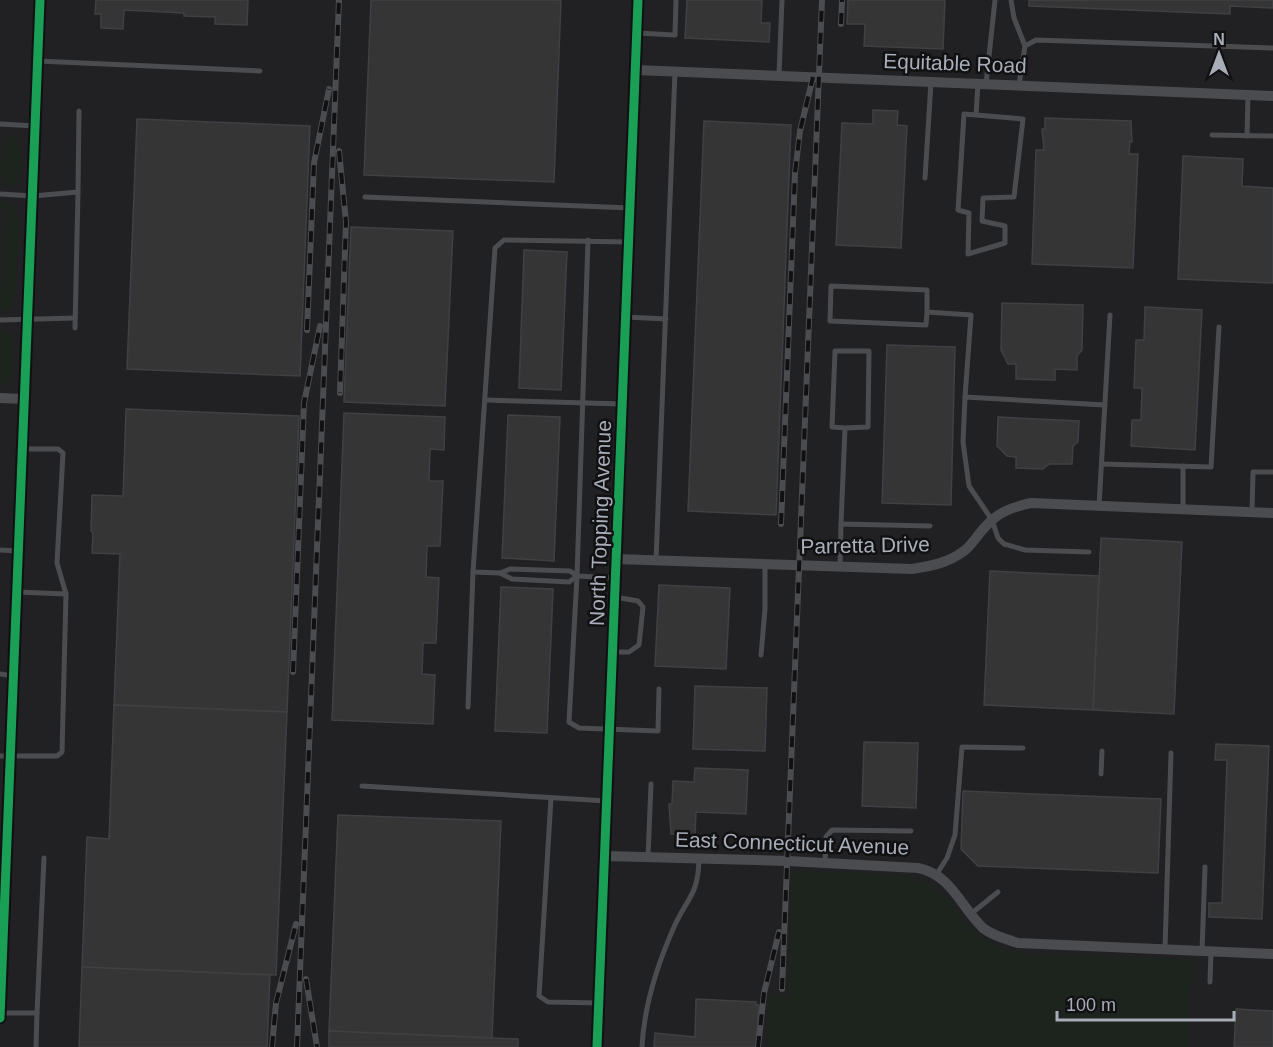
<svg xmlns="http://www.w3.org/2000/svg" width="1273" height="1047" font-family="Helvetica,sans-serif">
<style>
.built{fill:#212123}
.green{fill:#1d241e}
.building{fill:#353536;stroke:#3f4043;stroke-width:1.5}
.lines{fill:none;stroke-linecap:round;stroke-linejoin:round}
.lane{stroke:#4b4c50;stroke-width:5}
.street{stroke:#4b4c50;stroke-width:10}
.rail-casing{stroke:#4b4c4f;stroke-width:6}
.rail{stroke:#111113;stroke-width:4;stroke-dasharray:11;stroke-linecap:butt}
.cycleway-casing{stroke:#111113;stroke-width:13}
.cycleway{stroke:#1a9f57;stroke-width:9}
.labels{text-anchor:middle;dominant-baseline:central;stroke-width:5;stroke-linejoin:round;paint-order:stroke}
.street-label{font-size:21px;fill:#a8adb8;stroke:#111113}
</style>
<rect width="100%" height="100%" fill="#171717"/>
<rect class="built" x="0" y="0" width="1273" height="1047"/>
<g class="green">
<path d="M6,135H15C27,144 25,194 2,185C1,172 0,147 6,135Z"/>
<path d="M0,202L12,204L19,217L15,300L9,309L0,311L5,209H0Z"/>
<path d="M0,328L9,332L14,340L12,376L3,385H0Z"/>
<path d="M792,871L895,874L914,878L930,885L948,899L966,924L982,937L1005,950L1032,954L1192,959L1188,1047H767L769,996H787Z"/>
</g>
<g class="building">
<path d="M96,0H248L247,25L215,24V17L184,16V13L124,10L123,29L101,28V14H95Z"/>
<path d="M371,0H561L554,182L364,175Z"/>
<path d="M687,0H762L761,23H770L769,42L685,38Z"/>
<path d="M848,0H945L943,49L864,46L865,24H847Z"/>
<path d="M1029,0H1273V8L1230,6V14L1029,6Z"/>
<path d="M873,110L898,111L897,125L907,126L901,248L836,245L842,123L873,124Z"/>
<path d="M1045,118L1131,121L1132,142L1130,141L1129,154H1138L1133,268L1032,264L1036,150H1044L1042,129H1045Z"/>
<path d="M137,119L310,126L300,376L127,369Z"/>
<path d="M704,121L791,125L776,515L688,511Z"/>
<path d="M1183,156L1243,159L1242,186L1273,188V283L1178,279Z"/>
<path d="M351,227L453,231L445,406L344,402Z"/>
<path d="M524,250L567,252L561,390L519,388Z"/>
<path d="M1002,303L1083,305L1082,350L1077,356V370L1055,369V380L1016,379V364H1008L1001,350Z"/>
<path d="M1145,307L1202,310L1195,450L1131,446L1132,420H1141L1142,388H1134L1136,340H1144Z"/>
<path d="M887,345L955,347L951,505L882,503Z"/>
<path d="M126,409L299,416L287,712L114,705L120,554L92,553L93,533L91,531L92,495L123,496Z"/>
<path d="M344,413L445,417L444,450L430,449L429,481H443L440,546H427L426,577L439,578L436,643H423L422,674L435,675L433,724L332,720Z"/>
<path d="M508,415L560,417L554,561L502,558Z"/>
<path d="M998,417L1079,421L1078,442L1073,446L1072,464H1049L1043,469L1016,468V457L1007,456L997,446Z"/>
<path d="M1101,538L1182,542L1174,714L1093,710Z"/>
<path d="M990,571L1099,576L1093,710L984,705Z"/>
<path d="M659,585L730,588L726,669L655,666Z"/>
<path d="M501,587L553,589L547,733L495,731Z"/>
<path d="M695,686L767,688L765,751L693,749Z"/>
<path d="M114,705L287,712L276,975L82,967L87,837L109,839Z"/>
<path d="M864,742L918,743L916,808L862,806Z"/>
<path d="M1216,744L1269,746L1262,919L1209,917V903H1222L1227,760H1215Z"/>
<path d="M695,768L748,770L746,814L696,812L695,835L671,834L669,804H672L673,781L694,782Z"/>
<path d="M963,791L1161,799L1158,873L978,866L961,849Z"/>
<path d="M338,815L501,821L492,1038L329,1031Z"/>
<path d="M82,967L270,975L267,1047H79Z"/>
<path d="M696,999L756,1002V1005H759L756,1047H654L655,1033L695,1037Z"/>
<path d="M1236,1009L1273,1011V1047H1234Z"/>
<path d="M329,1031L518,1039V1047H329Z"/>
</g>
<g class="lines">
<g class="lane">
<path d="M1011,0L1014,18L1025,46"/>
<path d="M637,33L675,35L676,0"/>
<path d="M38,61L260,71"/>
<path d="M779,75L782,0"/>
<path d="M986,84L995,0"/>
<path d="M1019,85L1025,46L1036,40L1273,48"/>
<path d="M976,115L1023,119L1014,197L983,198L982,221L1005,226V243L968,254L969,213L958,210L964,114L976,115L978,83"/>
<path d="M0,124L35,126"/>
<path d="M1212,135L1273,136"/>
<path d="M1247,136L1248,95"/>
<path d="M925,178L931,82"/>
<path d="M0,194L33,196L78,192L79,111"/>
<path d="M365,197L630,208"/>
<path d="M588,240L577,576L569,722L579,728L658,731L659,689"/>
<path d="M927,312V290L831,286L830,321L926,325L927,312L971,315L965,397"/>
<path d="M626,317L666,319"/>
<path d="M0,320L75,318"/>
<path d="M75,328L78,192"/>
<path d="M485,400L622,404"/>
<path d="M1102,464L1211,467L1219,327"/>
<path d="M1099,506L1110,315"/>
<path d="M1183,509V466"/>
<path d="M1252,512L1253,472H1273"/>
<path d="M841,524L845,428L868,427L869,351H835L832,427L845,428"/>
<path d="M0,550L18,551"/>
<path d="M1089,552L1025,550L1004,544L998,538L992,520L969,486L963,442L965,397L1105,405"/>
<path d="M656,561L675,71"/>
<path d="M840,567L841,524L930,526"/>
<path d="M500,573L510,569L570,571L577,576L616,578"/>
<path d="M577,576L569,582L512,579L500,573L473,572L495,248L504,240L629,242"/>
<path d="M17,592L66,594"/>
<path d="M613,652H629L639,645L643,607L638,601L615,597"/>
<path d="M761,655L765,609V565"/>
<path d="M0,674L13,676"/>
<path d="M468,707L473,572"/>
<path d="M0,756H57L62,752L66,594L57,563L63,453L58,449H22"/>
<path d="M1101,774L1102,751"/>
<path d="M362,786L607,801"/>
<path d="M551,798L539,996L548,1002L599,1003"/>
<path d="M648,857L651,784"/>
<path d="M825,862L826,837L832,830L911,831"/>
<path d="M936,875L947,858L955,835L962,747L1023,748"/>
<path d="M972,913L998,892"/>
<path d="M1165,949L1171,753"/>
<path d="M1202,951L1205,867"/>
<path d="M1210,982L1211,951"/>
<path d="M1,1013H37L36,1047"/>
<path d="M37,1013L44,858"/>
<path d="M642,1047C644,1007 658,963 674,927C688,896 698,896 699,859"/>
</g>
<g class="street">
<path d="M636,70L1273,96"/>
<path d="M0,398L24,399"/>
<path d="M616,559L912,569C931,566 948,563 964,551C973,544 978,534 986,526C998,512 1013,507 1031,503L1273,513"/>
<path d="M605,856L788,861L918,868C952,875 960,906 983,928C993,936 1006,939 1018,943L1273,954"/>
<path d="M0,1018L40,0"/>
<path d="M597,1047L638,0"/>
</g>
<defs>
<g id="rail">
<path d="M841,24L842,0"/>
<path d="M339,151L346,222L340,393"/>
<path d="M307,330L314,163L329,89"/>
<path d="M781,524L795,173L800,131L813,77"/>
<path d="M293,672L304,403L320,326"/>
<path d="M306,979L317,1047"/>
<path d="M782,989L822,0"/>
<path d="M272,1047L276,1003L296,924"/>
<path d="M297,1047L339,0"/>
<path d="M758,1047L764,993L779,932"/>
</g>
</defs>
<use href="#rail" class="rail-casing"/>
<use href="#rail" class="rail"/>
<defs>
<g id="cycleway">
<path d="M0,1018L40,0"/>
<path d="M597,1047L638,0"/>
</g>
</defs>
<use href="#cycleway" class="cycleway-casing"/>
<use href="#cycleway" class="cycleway"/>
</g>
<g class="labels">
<g class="street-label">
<text transform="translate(955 63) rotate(2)">Equitable Road</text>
<text transform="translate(600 523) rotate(-88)">North Topping Avenue</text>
<text transform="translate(865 545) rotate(-1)">Parretta Drive</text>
<text transform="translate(792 843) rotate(2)">East Connecticut Avenue</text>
</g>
</g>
<g transform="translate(1219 54)" stroke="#111113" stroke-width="4.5" paint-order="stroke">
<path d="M0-4.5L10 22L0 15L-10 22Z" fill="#a8adb8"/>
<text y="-9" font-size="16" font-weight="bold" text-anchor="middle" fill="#a8adb8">N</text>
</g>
<path d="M1057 1011v9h177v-9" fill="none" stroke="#a8adb8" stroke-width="3"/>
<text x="1066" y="1011" font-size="18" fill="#a8adb8" stroke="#111113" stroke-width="4.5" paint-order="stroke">100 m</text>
</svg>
